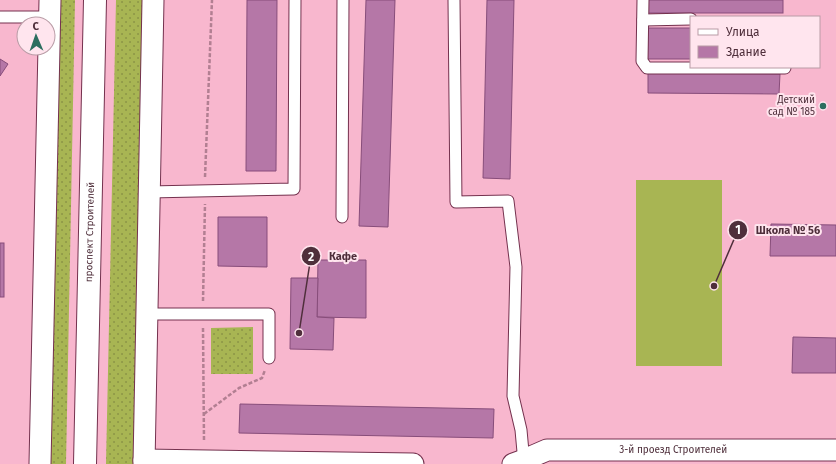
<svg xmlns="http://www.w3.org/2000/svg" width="836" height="464" font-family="'Fira Sans',sans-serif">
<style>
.grass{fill:url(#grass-dots)}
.garden{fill:#a8b553}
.building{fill:#b577a7;stroke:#874d7a}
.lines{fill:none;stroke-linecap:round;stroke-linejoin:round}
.lane-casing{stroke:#74314e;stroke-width:13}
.street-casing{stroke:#74314e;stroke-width:23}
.primary-casing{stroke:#74314e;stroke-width:24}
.path{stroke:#b27f92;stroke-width:2.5;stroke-dasharray:4 2;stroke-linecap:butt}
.lane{stroke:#fff;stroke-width:11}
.street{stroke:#fff;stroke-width:21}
.primary{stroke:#fff;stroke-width:22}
.poi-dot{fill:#2c6e5f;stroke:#ffe5ee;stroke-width:1.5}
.labels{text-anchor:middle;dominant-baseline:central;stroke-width:4;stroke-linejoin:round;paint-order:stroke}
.poi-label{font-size:10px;fill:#4f2f3b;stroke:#ffe5ee;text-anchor:end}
.street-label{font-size:10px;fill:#4f2f3b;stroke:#ffe5ee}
.leader{fill:none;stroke:#4f2f3b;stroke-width:1.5}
.callout-dot{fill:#4f2f3b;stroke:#ffe5ee;stroke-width:1.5}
.mark-label{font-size:12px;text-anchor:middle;font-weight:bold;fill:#fff}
.callout-label{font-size:11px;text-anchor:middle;font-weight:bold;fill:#4f2f3b;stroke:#ffe5ee;stroke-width:4;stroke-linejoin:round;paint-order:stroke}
</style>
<defs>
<pattern id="grass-dots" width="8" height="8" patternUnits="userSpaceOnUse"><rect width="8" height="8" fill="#a8b553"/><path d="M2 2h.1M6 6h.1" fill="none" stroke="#8b9446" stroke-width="1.8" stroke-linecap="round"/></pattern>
</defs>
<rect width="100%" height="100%" fill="#f8b7ce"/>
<g class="grass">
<path d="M59,0H75L66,464H51Z"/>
<path d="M116,0H146L138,464H106Z"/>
<path d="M253,327V374H211V328Z"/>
</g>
<rect class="garden" x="636" y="180" width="86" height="186"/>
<g class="building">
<path d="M247,0H277L276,171H246Z"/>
<path d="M366,0H395L388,227L359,226Z"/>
<path d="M487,0H514L510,179L483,178Z"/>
<rect x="647" y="0" width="136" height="13"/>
<rect x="646" y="28" width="45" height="31"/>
<path d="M0,59L8,64L0,76Z"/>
<path d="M648,73L780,74L779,94L648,93Z"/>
<path d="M218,217H267V267L218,266Z"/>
<path d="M771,224L836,225V256H770Z"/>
<rect x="0" y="243" width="4" height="54"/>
<path d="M318,260H366V318L317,317Z"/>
<path d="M291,278H318L317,317L334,318L333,350L290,349Z"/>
<path d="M793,337L836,338V373H792Z"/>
<path d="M240,404L494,409L493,438L239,433Z"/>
</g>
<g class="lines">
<defs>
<g id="lane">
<path d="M454,0L456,202L508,201L516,267L513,396L521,430L524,463"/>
<path d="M643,0L642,61L647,68H785"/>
<path d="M0,17H49"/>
<path d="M643,20L691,19"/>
<path d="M149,192L294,189L295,0"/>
<path d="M342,217L343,0"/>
<path d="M147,314H269V358"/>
</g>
<g id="street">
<path d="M144,460L413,464"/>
<path d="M40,464L50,0"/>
<path d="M144,464L153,0"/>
<path id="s1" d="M513,464L524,460L547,450H836"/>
</g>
<g id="primary">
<path id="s2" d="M85,464L95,0"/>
</g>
</defs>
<use href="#lane" class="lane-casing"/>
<use href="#street" class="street-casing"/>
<use href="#primary" class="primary-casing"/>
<g class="path">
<path d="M205,177L212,0"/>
<path d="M203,301L205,204"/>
<path d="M203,328L204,441"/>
<path d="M204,414L239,388L262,378L265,370"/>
</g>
<use href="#lane" class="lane"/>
<use href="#street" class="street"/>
<use href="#primary" class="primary"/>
</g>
<circle class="poi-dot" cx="823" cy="106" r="4"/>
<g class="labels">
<g class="poi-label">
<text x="815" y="100">Детский<tspan x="815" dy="12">сад № 185</tspan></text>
</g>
<g class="street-label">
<text stroke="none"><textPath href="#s2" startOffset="232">проспект Строителей</textPath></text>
<text stroke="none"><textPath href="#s1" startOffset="163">3-й проезд Строителей</textPath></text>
</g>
</g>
<path class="leader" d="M714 286L738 230M299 333L311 256"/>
<g class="callout-dot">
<circle cx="714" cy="286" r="4"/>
<circle cx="299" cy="333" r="4"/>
<circle cx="738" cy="230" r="10"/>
<circle cx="311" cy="256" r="10"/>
</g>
<g class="mark-label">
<text x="738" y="234">1</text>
<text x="311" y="261">2</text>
</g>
<g class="callout-label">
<text x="788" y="234">Школа № 56</text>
<text x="343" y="260">Кафе</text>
</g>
<rect x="690" y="16" width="130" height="52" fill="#ffe5ee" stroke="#b99ca6"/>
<rect x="698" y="29" width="20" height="6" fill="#ffffff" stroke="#b99ca6"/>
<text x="726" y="36" font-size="12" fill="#4f2f3b">Улица</text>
<rect x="698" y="46" width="20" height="12" fill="#b577a7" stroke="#b99ca6"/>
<text x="726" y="56" font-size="12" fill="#4f2f3b">Здание</text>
<g transform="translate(36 36) rotate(358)"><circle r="19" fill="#ffe5ee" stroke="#b99ca6"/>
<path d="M0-3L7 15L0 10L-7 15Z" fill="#2c6e5f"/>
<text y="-6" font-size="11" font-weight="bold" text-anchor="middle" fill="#4f2f3b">С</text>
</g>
</svg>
